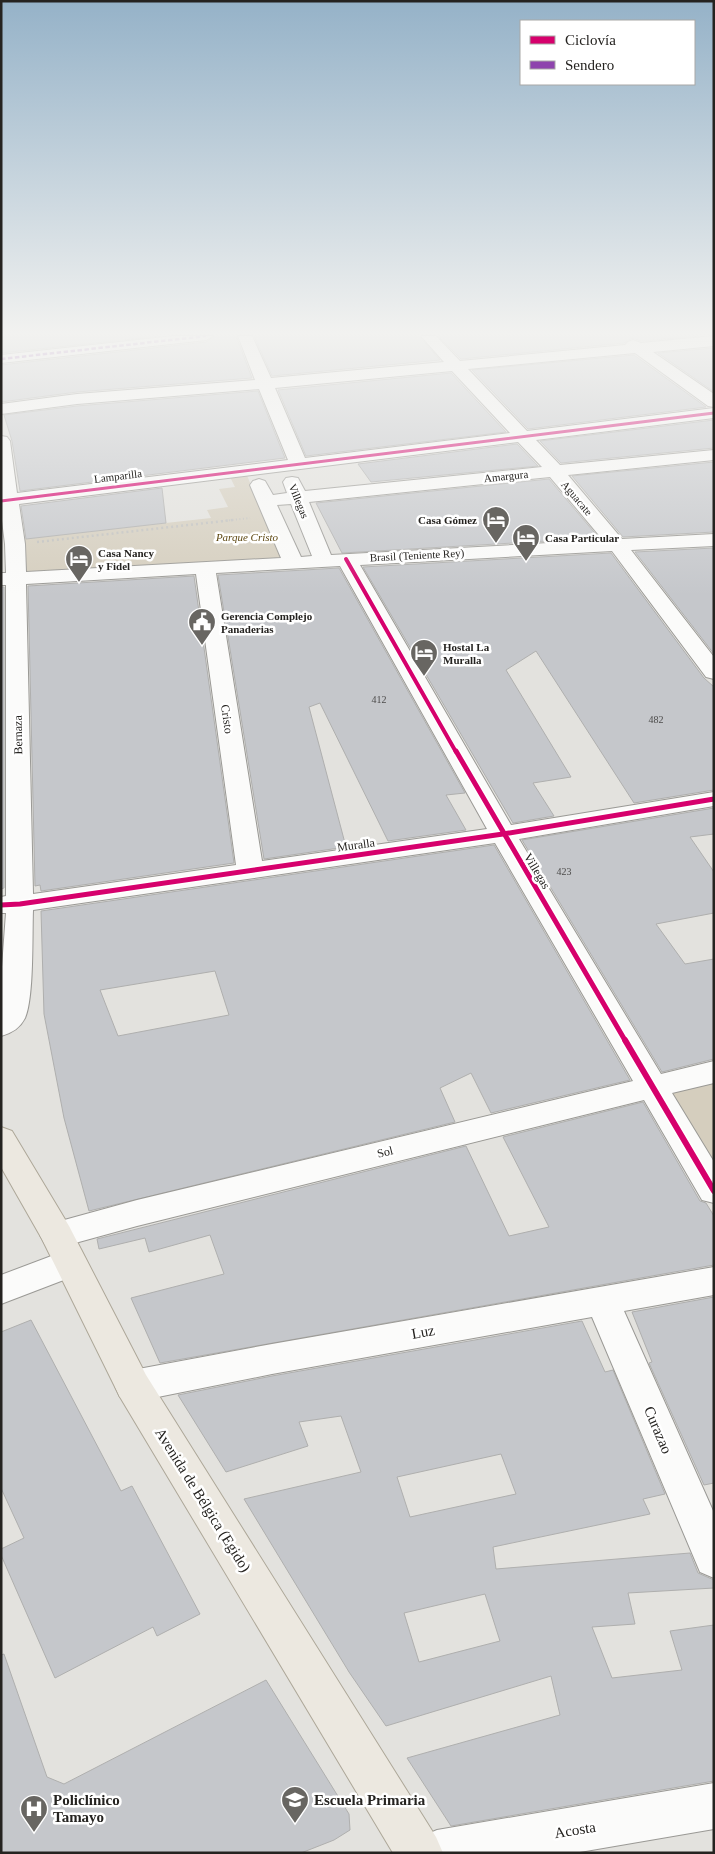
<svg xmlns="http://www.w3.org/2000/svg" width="715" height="1854" font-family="Georgia,serif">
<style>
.green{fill:#d5cebe}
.building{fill:#c5c7cb;stroke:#afafae;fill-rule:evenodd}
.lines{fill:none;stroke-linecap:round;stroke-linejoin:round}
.pedestrian-casing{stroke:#9a9995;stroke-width:2}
.minor-casing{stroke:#9a9995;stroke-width:2}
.primary-casing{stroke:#ada798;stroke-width:2}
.path-far1{stroke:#c0c0be;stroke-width:2;stroke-dasharray:1 2.5;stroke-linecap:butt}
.path{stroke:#c0c0be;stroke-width:2.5;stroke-dasharray:2 3;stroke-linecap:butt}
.pedestrian{fill:#fbfbfa;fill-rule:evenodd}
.minor{fill:#fbfbfa;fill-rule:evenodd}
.primary{fill:#ece8e0;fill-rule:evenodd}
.quiet{stroke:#8e44ad;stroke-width:2.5;stroke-dasharray:4.5 2.5;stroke-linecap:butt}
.cycleway-far3-casing{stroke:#fff;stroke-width:5}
.cycleway-far2-casing{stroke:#fff;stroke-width:6}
.cycleway-far1-casing{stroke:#fff;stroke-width:8}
.cycleway-casing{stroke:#fff;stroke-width:9}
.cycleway-far3{stroke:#d6006c;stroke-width:3}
.cycleway-far2{stroke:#d6006c;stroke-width:4}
.cycleway-far1{stroke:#d6006c;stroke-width:5}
.cycleway{stroke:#d6006c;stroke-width:6}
.labels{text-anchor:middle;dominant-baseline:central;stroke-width:5;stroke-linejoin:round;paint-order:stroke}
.number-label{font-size:10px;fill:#4d4c4b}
.far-street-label{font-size:11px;fill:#252320;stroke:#fff}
.far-poi-label{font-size:11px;font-weight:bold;fill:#252320;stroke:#fff;text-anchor:start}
.far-park-label{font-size:11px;font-style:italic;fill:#5f4913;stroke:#fff}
.street-label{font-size:12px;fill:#252320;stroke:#fff}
.near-street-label{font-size:15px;fill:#252320;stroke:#fff}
.near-poi-label{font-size:15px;font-weight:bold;fill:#252320;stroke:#fff;text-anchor:start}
</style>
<rect width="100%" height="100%" fill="#e3e2de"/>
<g class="green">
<path d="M246,473L281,558L24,575L21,539L211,518L207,510L228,507L219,489L235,487L229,475Z"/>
<path d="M711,1080L714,1085V1166L669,1088Z"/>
</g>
<g class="building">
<path d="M1,336H161L1,353Z"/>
<path d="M215,336H236L252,378L77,392L1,402V365L206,342Z"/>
<path d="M254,336H419L440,360L272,376Z"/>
<path d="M438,336H699L641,341L632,338L624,343L461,359Z"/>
<path d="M714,348V392L658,353Z"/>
<path d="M634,355L706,407L528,429L472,370Z"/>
<path d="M451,373L506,432L306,456L278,390Z"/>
<path d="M258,391L285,458L20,491L12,441L4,415L77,406Z"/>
<path d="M714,420V448L561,463L540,441Z"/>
<path d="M517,444L538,466L371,482L358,464Z"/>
<path d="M714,462V532L623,537L572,476Z"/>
<path d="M549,479L599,538L342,553L316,503Z"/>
<path d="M162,488L166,523L26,539L21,506Z"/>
<path d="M714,548V654L635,552Z"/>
<path d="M611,553L704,678L714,687V790L634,803L536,651L506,670L571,777L533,783L554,816L513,823L363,567Z"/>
<path d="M339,568L465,793L446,795L466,830L388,841L320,703L309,707L346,847L264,859L218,575Z"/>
<path d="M194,576L234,863L41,891L40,885L35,886L28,586Z"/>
<path d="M1,587H4V888L1,889Z"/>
<path d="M714,808V834L690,837L714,872V913L656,924L685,964L714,959V1059L662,1072L522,840Z"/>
<path d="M494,845L630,1080L491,1113L471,1073L440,1088L455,1122L89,1211L64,1118L44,1014L41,911ZM215,971L229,1015L118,1036L100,990Z"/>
<path d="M643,1102L700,1201L706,1203L714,1216V1265L160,1363L131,1298L224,1274L210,1235L149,1252L145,1238L99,1249L97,1239L466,1146L509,1236L549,1227L503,1137Z"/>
<path d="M714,1297V1483L704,1485L649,1363L652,1362L632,1312Z"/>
<path d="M31,1320L121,1491L132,1486L200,1614L157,1636L153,1627L55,1678L1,1555V1549L24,1538L1,1488V1332Z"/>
<path d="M582,1321L605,1372L613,1370L665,1494L643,1499L650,1514L493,1547L496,1569L690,1553L698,1573L714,1580V1588L628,1593L635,1624L592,1627L612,1678L682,1670L670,1631L714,1625V1781L451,1826L407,1758L560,1715L551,1676L386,1726L349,1672L244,1499L361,1472L341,1416L299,1422L308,1446L226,1472L178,1395L272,1376ZM501,1454L516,1494L410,1517L397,1477ZM485,1594L500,1641L419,1662L404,1613Z"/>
<path d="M4,1654L47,1777L64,1784L266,1680L349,1814L350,1830L334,1840L301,1853H1V1655Z"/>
</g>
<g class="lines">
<defs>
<path id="pedestrian" d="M174,336H213L206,340L1,363V355Z"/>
<g id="minor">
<path d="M238,336H252L271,378L444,362L421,336H436L460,361L625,345L628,342L633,340L641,343L714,336V346L653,352L714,394V407L708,406L635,353L468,369L527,431L714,408V418L536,440L560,465L714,450V460L568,475L622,539L714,534V546L631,550L714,657V679L706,677L612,551L360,565L511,825L714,792V806L519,839L661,1074L714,1061V1083L672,1093L714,1162V1203L702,1200L644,1100L137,1226L57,1248L45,1244L40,1235L45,1226L57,1222L137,1200L633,1081L495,843L33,910C32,935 34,998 25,1018C20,1028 12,1033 1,1036V980L6,913H1V897L6,896V585H1V573H6L5,544L1,513V436L7,437L10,441L17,493L288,460L259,389L77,404L1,414V404L77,394L255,380ZM452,371L510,433L305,458L275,388ZM518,442L542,467L305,491L298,478L292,477L286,478L283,482L287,493L273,495L265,481L259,479L253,481L250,485L281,558L26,572L25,544L19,504ZM550,477L603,540L331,555L309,502ZM291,504L312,556L301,557L277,505ZM340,566L487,829L262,861L216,573ZM196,574L236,865L33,894L26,584Z"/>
<path d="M70,1249L82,1253L87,1263L82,1273L1,1304V1275Z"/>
<path d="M714,1267V1295L624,1311L714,1513V1578L700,1572L592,1317L272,1374L133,1402L120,1397L115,1386L120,1375L133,1370L272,1344Z"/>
<path d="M714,1783V1829L574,1853H414L421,1837L437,1830Z"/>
</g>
<path id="primary" d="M1,1127L12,1131L69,1226L146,1375L436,1837L443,1853H393L120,1397L42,1239L1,1167Z"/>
</defs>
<use href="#pedestrian" class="pedestrian-casing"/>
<use href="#minor" class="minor-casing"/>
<use href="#primary" class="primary-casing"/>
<path class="path-far1" d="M222,521L250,518"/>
<path class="path" d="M37,542L233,520"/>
<use href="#pedestrian" class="pedestrian"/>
<use href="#minor" class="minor"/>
<use href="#primary" class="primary"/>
<path class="quiet" d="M1,359L206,336"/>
<defs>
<path id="cycleway-far3" d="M1,501L714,413"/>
<path id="cycleway-far2" d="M346,559L456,752"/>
<g id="cycleway-far1">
<path d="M456,751L626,1042"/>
<path d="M1,905L20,904L503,834L714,799"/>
</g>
<path id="cycleway" d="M625,1040L714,1191"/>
</defs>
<use href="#cycleway-far3" class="cycleway-far3-casing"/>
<use href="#cycleway-far2" class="cycleway-far2-casing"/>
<use href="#cycleway-far1" class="cycleway-far1-casing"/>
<use href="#cycleway" class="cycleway-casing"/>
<use href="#cycleway-far3" class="cycleway-far3"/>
<use href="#cycleway-far2" class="cycleway-far2"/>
<use href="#cycleway-far1" class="cycleway-far1"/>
<use href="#cycleway" class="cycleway"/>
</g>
<linearGradient id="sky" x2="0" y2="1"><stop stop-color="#95b2c8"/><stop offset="0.56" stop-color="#f2f2f0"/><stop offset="1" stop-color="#f2f2f0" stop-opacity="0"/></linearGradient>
<rect width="715" height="595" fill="url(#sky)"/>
<defs>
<symbol id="hotel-pin" viewBox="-11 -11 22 30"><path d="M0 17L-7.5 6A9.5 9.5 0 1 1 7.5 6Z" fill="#686662" stroke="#fff"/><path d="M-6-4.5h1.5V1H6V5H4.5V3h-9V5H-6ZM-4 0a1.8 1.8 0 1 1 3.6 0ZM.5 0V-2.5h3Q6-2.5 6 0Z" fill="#fff"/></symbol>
<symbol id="civic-pin" viewBox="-11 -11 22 30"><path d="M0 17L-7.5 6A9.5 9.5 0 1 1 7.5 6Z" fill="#686662" stroke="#fff"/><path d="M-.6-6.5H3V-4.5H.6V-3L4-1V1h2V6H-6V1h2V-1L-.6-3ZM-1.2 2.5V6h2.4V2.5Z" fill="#fff"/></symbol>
<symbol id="school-pin" viewBox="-11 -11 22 30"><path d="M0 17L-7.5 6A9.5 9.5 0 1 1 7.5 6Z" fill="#686662" stroke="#fff"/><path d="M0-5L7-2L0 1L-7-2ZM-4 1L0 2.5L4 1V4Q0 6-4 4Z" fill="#fff"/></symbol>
<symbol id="hospital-pin" viewBox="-11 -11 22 30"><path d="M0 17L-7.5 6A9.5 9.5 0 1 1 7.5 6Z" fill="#686662" stroke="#fff"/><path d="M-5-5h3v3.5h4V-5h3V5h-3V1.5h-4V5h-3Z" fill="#fff"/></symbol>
</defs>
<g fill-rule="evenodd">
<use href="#hotel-pin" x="480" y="504" width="32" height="43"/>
<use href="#hotel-pin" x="510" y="522" width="32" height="43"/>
<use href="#hotel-pin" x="63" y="543" width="32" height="43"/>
<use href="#civic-pin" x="186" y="606" width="32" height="43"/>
<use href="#hotel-pin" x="408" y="637" width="32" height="43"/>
<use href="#school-pin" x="279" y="1784" width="32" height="43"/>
<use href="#hospital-pin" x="18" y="1793" width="32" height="43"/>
</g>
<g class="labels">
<g class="number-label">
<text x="379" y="699">412</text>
<text x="656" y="719">482</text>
<text x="564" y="871">423</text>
</g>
<g class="far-street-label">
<text transform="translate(118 476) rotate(-7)">Lamparilla</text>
<text transform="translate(506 476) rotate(-6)">Amargura</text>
<text transform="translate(577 498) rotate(50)">Aguacate</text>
<text transform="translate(299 501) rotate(68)">Villegas</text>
<text transform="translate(417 555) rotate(-3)">Brasil (Teniente Rey)</text>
</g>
<g class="far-poi-label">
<text x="477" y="520" text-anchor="end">Casa Gómez</text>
<text x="545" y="538">Casa Particular</text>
<text x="98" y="553">Casa Nancy<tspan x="98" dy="13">y Fidel</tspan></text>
<text x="221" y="616">Gerencia Complejo<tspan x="221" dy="13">Panaderias</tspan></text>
<text x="443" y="647">Hostal La<tspan x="443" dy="13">Muralla</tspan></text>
</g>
<g class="far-park-label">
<text x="247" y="537">Parque Cristo</text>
</g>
<g class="street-label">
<text transform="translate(227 719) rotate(82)">Cristo</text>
<text transform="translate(18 735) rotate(-91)">Bernaza</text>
<text transform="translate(356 845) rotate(-8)">Muralla</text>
<text transform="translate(537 871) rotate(59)">Villegas</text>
<text transform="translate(385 1152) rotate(-14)">Sol</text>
</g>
<g class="near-street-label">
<text transform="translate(423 1332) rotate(-10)">Luz</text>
<text transform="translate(658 1430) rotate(67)">Curazao</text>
<text transform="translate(203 1500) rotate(58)">Avenida de Bélgica (Egido)</text>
<text transform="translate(575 1830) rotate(-9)">Acosta</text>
</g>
<g class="near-poi-label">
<text x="53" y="1800">Policlínico<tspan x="53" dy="17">Tamayo</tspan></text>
<text x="314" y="1800">Escuela Primaria</text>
</g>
</g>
<rect width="715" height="1854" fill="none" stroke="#252320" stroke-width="5"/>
<rect x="520" y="20" width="175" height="65" fill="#ffffff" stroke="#a8a7a6"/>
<rect x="530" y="36" width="25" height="8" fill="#d6006c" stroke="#a8a7a6"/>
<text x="565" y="45" font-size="15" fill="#252320">Ciclovía</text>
<rect x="530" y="61" width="25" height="8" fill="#8e44ad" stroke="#a8a7a6"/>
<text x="565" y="70" font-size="15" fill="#252320">Sendero</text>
</svg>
